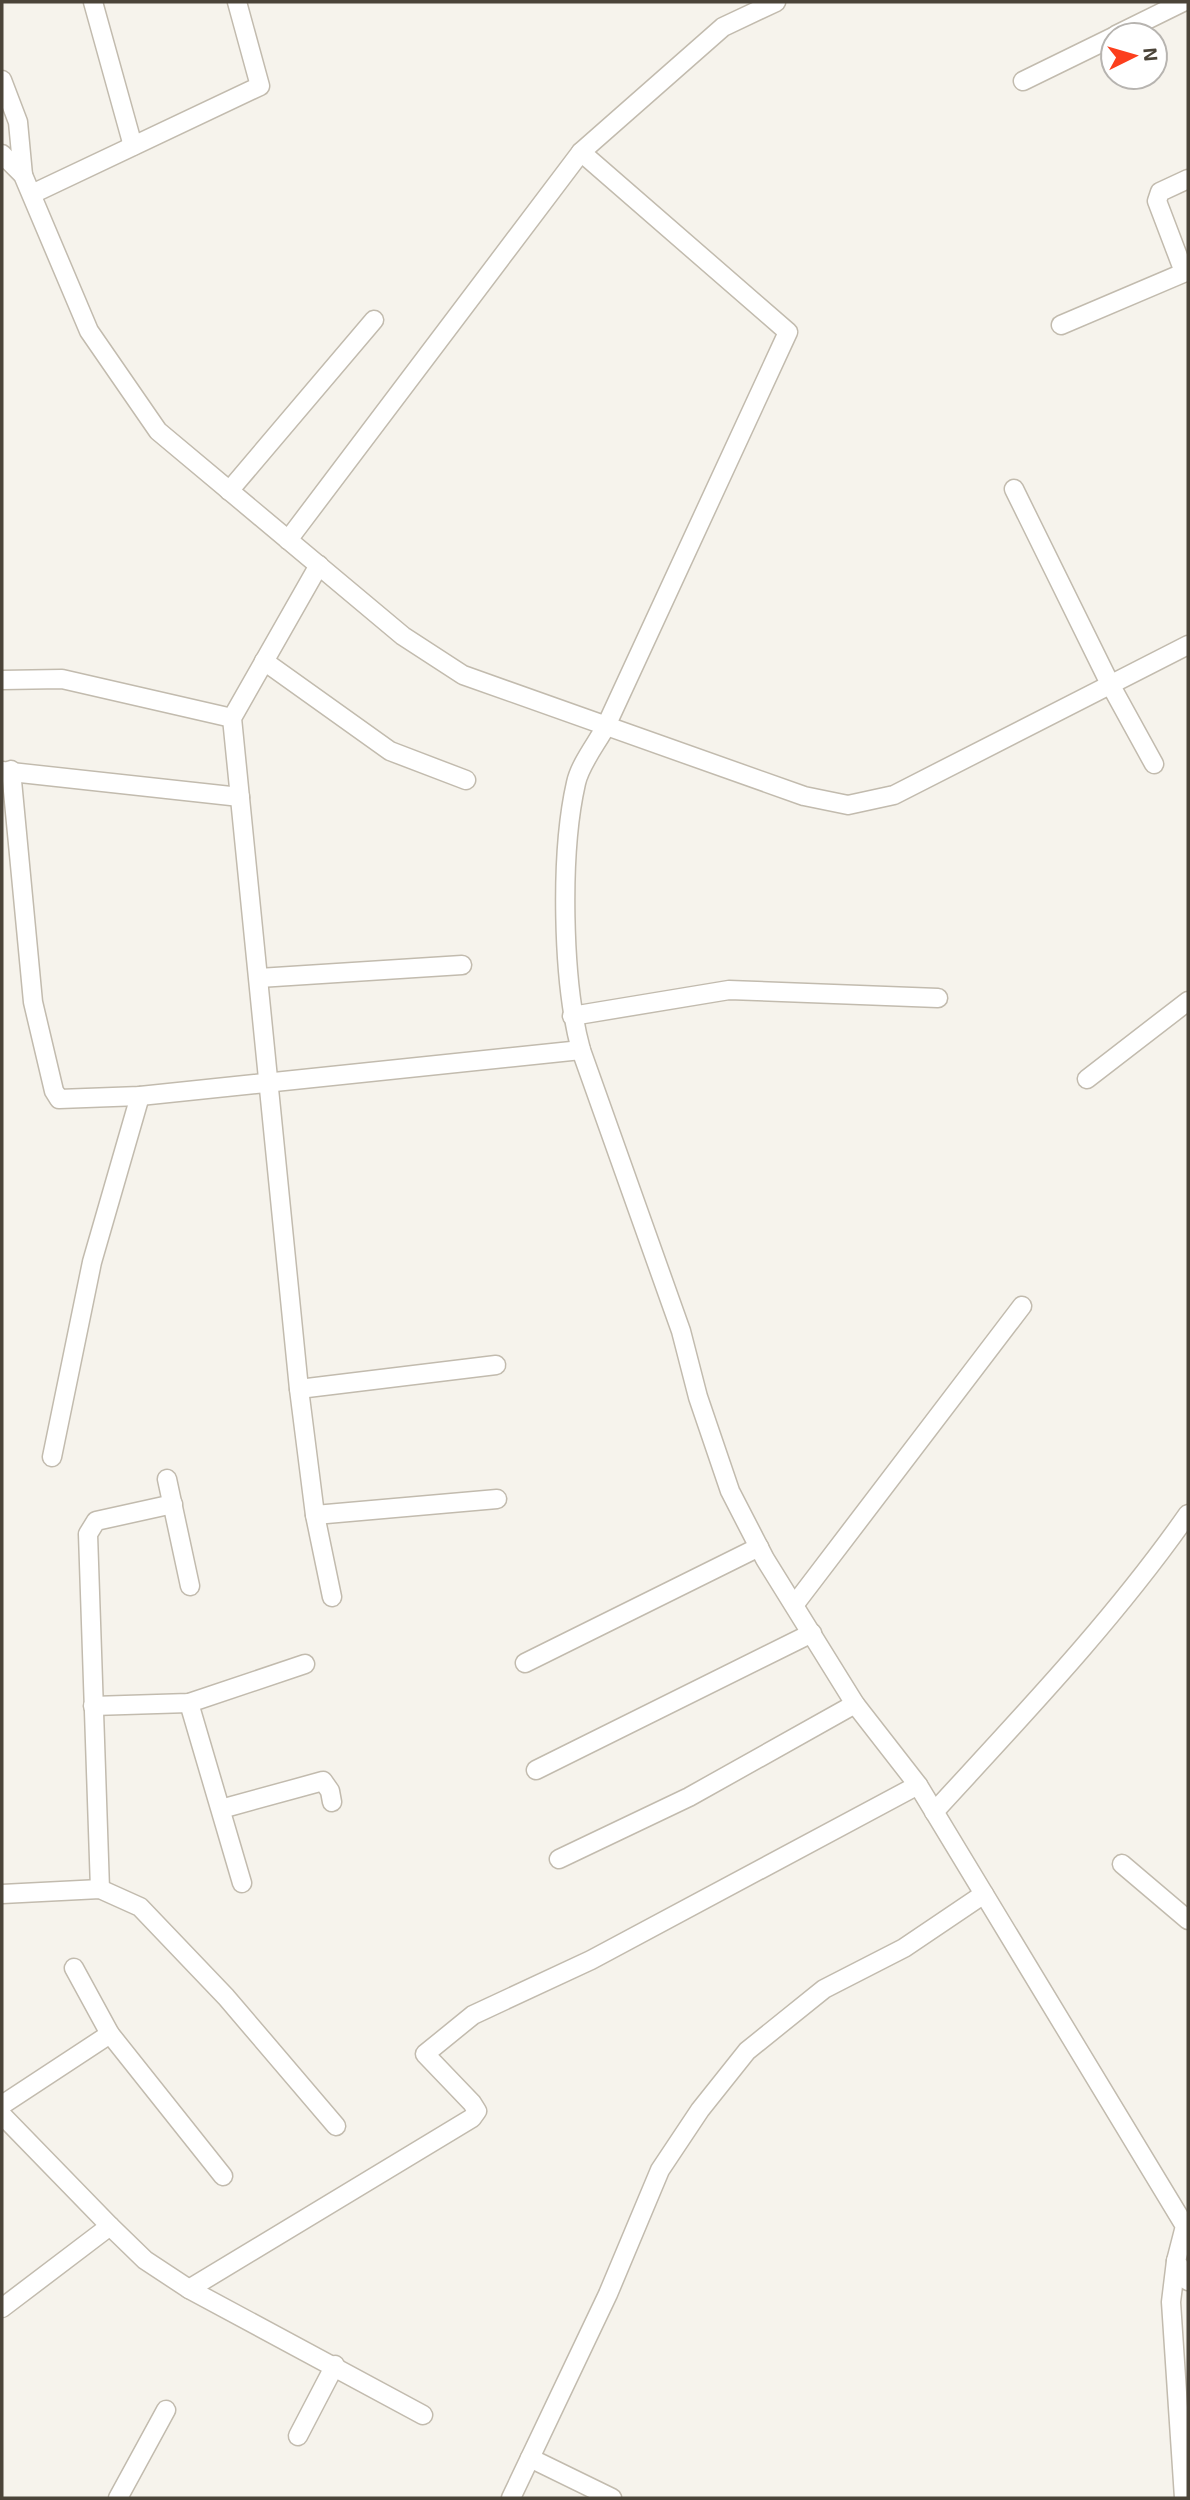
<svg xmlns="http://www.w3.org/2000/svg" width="1190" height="2500" font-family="'Exo 2',sans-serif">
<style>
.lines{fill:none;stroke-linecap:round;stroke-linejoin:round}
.street-casing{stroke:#c2bbae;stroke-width:21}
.street{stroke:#fff;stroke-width:18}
</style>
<rect width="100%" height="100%" fill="#f6f3ec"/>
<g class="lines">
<defs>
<g id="street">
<path d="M93,2L133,146"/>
<path d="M1116,35L1183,2"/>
<path d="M2,80L18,122L23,175"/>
<path d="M1023,81L1113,37"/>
<path d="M581,152L788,332L606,726C597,743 580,764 576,783C560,853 562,981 581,1050L681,1331L698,1397L730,1491L765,1559L855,1704L918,1785L1185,2226L1176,2261L1188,2281"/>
<path d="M2,154L23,175L89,331L158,431L403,636L463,675L804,796L848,805L894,795L1188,645"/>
<path d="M32,194L260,86L237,2"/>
<path d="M1184,272L1157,201L1160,192L1188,179"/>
<path d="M1061,325L1188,271"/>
<path d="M1014,489L1110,684L1154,764"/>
<path d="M229,491L374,320"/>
<path d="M288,540L581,152L723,27L776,2"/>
<path d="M319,565L232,718L299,1389L315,1515L332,1597"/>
<path d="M264,661L390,751L466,780"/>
<path d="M2,680L62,679L232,718"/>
<path d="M11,770L33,1002L54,1091L59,1099L140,1096L581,1050"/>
<path d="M2,771L240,797"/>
<path d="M259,978L462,965"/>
<path d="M572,1016L729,990L938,998"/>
<path d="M1087,1079L1188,1001"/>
<path d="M299,1389L496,1365"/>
<path d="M52,1457L92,1262L140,1096"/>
<path d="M167,1479L190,1586"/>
<path d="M315,1515L497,1499"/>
<path d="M795,1604L1022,1306"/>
<path d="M525,1663L759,1547"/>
<path d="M189,1703L242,1883"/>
<path d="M93,1706L189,1703L305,1664"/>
<path d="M536,1770L812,1633"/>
<path d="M221,1809L323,1781L330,1791L332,1802"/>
<path d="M934,1812C1022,1716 1113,1621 1188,1514"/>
<path d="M559,1859L689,1797L855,1704"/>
<path d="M1122,1864L1188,1920"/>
<path d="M100,1889L88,1534L96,1521L173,1504"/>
<path d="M2,1894L100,1889L140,1907L226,1997L336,2126"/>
<path d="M74,1968L110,2034L223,2176"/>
<path d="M2,2105L110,2034"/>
<path d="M2,2115L110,2226"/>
<path d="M1176,2261L1171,2302L1184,2498"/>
<path d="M189,2289L423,2415"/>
<path d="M2,2308L110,2226L145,2260L189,2289L472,2118L477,2111L472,2103L425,2054L473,2015L591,1960L918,1785"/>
<path d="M298,2436L335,2365"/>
<path d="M530,2458L612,2498"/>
<path d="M118,2498L166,2410"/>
<path d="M511,2498L608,2294L660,2170L700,2110L747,2051L824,1989L904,1948L984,1894"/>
</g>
</defs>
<use href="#street" class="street-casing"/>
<use href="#street" class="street"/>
</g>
<rect width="1190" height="2500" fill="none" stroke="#4b4439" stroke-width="7"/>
<g transform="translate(1134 56) rotate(85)"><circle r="33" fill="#ffffff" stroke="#b7b4b0" stroke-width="2"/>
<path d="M0-5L12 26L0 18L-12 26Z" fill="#fc3f1d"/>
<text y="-10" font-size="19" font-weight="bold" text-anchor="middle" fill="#4b4439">N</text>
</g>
</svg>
